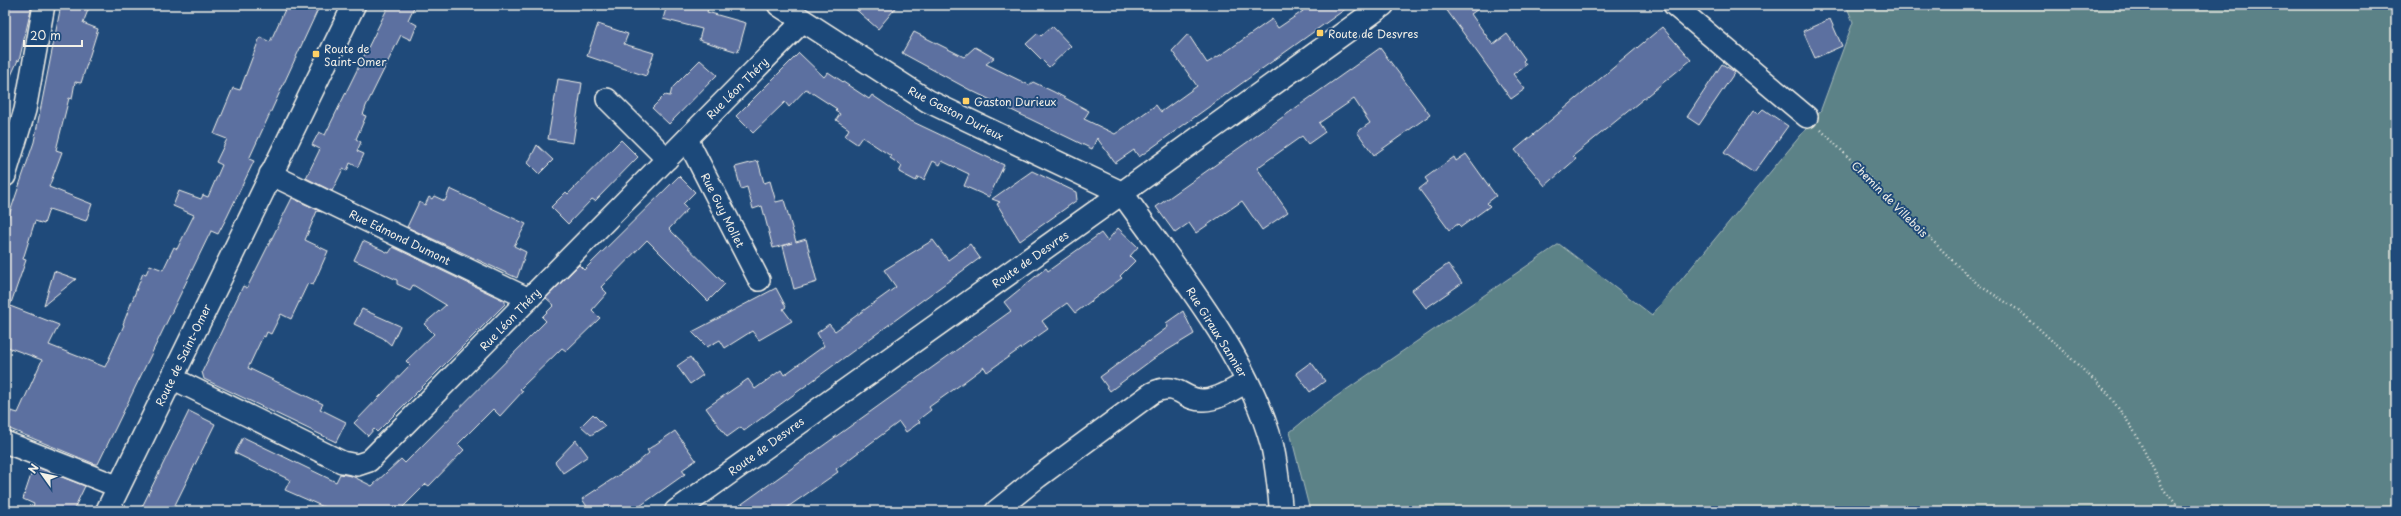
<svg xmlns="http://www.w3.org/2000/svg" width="2401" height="516" font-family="'Playpen Sans',sans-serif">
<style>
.green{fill:#5b8287;stroke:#a8bab8}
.building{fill:#5b70a0;stroke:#f4f1e8}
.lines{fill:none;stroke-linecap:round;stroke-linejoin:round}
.minor-casing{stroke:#f4f1e8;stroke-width:24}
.tertiary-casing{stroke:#f4f1e8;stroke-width:25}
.secondary-casing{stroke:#f4f1e8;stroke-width:25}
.path{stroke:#f4f1e8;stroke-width:2.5;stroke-dasharray:1 3;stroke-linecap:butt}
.minor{stroke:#1f4a7a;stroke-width:21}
.tertiary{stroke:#1f4a7a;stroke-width:22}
.secondary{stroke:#1f4a7a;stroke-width:22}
.poi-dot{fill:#ffd166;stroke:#1f4a7a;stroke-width:1.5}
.labels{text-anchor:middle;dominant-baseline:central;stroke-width:4;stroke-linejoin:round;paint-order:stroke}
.poi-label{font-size:11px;fill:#f4f1e8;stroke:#1f4a7a;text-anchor:start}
.street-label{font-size:11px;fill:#f4f1e8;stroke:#1f4a7a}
</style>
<rect width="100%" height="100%" fill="#1f4a7a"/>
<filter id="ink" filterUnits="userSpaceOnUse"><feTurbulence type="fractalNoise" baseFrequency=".025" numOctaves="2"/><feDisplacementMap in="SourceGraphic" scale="8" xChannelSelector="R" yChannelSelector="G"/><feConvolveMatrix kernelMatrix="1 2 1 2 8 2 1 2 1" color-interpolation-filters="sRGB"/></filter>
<g filter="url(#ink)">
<path class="green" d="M1846,5H2396V511H1310L1290,432L1321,407L1559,244L1652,315L1820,112L1853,22Z"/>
<g class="building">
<path d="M5,5H32L19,61L18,60L5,89Z"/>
<path d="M61,5H90L83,23L98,29L81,83L75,82L72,99L69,98L56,150L62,152L49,187L92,204L86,221L49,209L44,224L35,221L23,259L26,260L10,306L59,325L49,345L105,367L124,325L123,324L143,273L146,274L150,265L163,270L174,247L177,249L194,215L173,206L179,191L201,199L203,195L208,197L222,165L216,162L227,139L214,134L233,88L240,90L260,37L270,42L287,5H320L249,159L254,161L227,217L218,234L211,231L98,464H95L5,427L11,411L18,413L42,360L5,346V227L34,142Z"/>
<path d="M389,5H415L408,20L417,25L411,40L401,35L366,106L363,115L366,116L356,139L361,142L357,151L364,154L358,167L350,163L347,171L343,169L332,191L306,178L320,149L312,145L319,132L325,135Z"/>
<path d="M667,5H709L707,12L746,23L738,52L699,40L702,29L663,19Z"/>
<path d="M851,5H898L878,29Z"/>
<path d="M1299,5H1351L1139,157L1134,150L1115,163L1097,138L1092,149L970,90L902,53L914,32L964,57L975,47L994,58L986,64L1029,85L1033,82L1054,92L1089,111L1084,119L1115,134L1156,105L1161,112L1197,86L1172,51L1188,34L1207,63L1227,51L1272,19L1278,28L1303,11Z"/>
<path d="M1443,5H1484L1471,14L1493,45L1507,34L1525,59L1523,61L1526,65L1513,74L1525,89L1511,99Z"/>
<path d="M1830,19L1842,46L1815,58L1803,31Z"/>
<path d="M598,24L628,34L624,44L654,53L646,76L587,56Z"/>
<path d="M1052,26L1071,46L1049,67L1026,44L1038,33L1041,36Z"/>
<path d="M1662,27L1691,60L1573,156L1576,159L1545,186L1515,150Z"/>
<path d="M1380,48L1430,115L1374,155L1357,132L1370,123L1354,99L1319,123L1325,132L1308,144L1302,136L1257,168L1288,212L1262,230L1242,201L1196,233L1189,223L1175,233L1156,207Z"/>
<path d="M799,53L824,77L828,72L869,99L872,95L909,120L1004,165L989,197L964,186L969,174L942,161L940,165L933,161L924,180L918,177L916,181L899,172L902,166L890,158L891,156L862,137L857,144L845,136L849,129L836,120L840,114L835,111L837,109L806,89L789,107L785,102L753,133L736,116Z"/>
<path d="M700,60L717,75L669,124L652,108L665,95L670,96L672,88Z"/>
<path d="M1722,64L1735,72L1699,125L1687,117Z"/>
<path d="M558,79L582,83L573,143L548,139Z"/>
<path d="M1763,109L1788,126L1754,173L1724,153L1753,111L1758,114Z"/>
<path d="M621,140L638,157L595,201L592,199L568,224L551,207L566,192L568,194Z"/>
<path d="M537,145L553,160L539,174L528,163Z"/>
<path d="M1466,154L1496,196L1487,203L1490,206L1461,227L1458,224L1449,230L1419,189L1428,182L1425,178L1454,157L1456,161Z"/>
<path d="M758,161L764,183L770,181L776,202L784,200L796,242L806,239L817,282L794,289L783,246L792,243L773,248L762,206L753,209L747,187L741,189L735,167Z"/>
<path d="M1032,171L1076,192L1077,200L1020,241L997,204L1000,202L992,199Z"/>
<path d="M679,176L695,192L683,204L688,209L669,229L725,284L708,301L647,240L601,287L607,293L592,310L600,318L566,351L562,348L520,389L523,391L500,416L493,409L458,444L464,450L429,486L426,484L399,511H333L285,490L290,480L235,453L243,437L336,482L340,474L352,476L372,486L401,459L405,463L546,321L542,317L554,305L546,298L579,265L584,270Z"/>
<path d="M450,189L526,224L514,246L526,252L517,278L407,227L419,202L425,205L429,197L432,199L434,196L445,201Z"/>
<path d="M292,198L322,212L317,211L305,240L328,251L313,285L308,283L291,319L281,314L271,334L267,332L265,337L263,336L248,368L323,404L320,409L346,422L336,442L204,379L202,372L243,286L247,288Z"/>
<path d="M1118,228L1138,247L1130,256L1135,261L1120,276L1122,278L1075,313L1067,303L1042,321L1048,329L987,372L984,367L960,385L929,407L931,410L918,420L920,422L906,432L899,422L836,469L838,472L782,511H732L1011,311L1004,302L1046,268L1048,271L1101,233L1107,241Z"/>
<path d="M933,240L948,260L970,244L980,258L744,431L741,427L727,437L706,408L748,379L755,389L781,370L784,375L824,346L817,333L829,324L835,331L896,287L884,270Z"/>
<path d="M363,241L389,253L393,247L505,301V304L377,432L374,429L368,436L354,423L410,365L406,361L434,334L424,324L446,305L413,285L410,290L397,284V280L354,260Z"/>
<path d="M1448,264L1462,283L1426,308L1412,290Z"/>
<path d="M54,271L76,279L44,305Z"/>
<path d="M776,288L786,307L783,309L792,321L759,340L752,331L725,348L720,340L707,347L692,332Z"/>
<path d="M362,309L400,326L391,345L383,338L354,324Z"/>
<path d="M1183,311L1194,334L1153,359L1110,391L1100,377L1168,327L1166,323Z"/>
<path d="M690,357L703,375L690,384L677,366Z"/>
<path d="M1311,362L1325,381L1310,392L1296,373Z"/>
<path d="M189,411L215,424L172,511H140Z"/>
<path d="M593,414L605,426L591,435L581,426Z"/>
<path d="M675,431L696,460L682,470L685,474L633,511H590L582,499L637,463L649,453L647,450Z"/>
<path d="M576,440L588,456L563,473L555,462Z"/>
<path d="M34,466L85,486L73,511H31L34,504L23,499Z"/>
</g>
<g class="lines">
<defs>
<g id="minor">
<path d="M1674,5L1807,117"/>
<path d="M607,99L667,159"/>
<path d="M687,139L759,280"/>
<path d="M270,174L529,299"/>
<path d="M5,176L25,110L44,5"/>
<path d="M172,378L342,462L357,465L369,461L803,21"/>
<path d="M5,442L119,487"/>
<path d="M996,511L1038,477L1152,393C1179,380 1182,401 1204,400C1219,400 1235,388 1247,382"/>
</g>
<path id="tertiary" d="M676,511L1122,193C1176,270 1247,353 1272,445C1277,466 1279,489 1281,511"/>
<g id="secondary">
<path d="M779,5L928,101L1122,193L1383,5"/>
<path d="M107,511L354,5"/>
</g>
</defs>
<use href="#minor" class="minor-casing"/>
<use href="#tertiary" class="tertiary-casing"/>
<use href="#secondary" class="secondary-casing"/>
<path class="path" d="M1821,130L1959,267L1980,286L2020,311L2106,391L2133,429L2164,490L2182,511"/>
<use href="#minor" class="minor"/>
<use href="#tertiary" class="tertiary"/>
<use href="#secondary" class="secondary"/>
</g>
</g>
<g class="poi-dot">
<rect x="1316" y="29" width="8" height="8" rx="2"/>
<rect x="312" y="50" width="8" height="8" rx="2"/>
<rect x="962" y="97" width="8" height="8" rx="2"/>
</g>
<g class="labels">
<g class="poi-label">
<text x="1328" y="33">Route de Desvres</text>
<text x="324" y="48">Route de<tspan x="324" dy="13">Saint-Omer</tspan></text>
<text x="974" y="101">Gaston Durieux</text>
</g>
<g class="street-label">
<text transform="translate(737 88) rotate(-45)">Rue Léon Théry</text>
<text transform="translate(956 113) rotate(27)">Rue Gaston Durieux</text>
<text transform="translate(1890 199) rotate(45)">Chemin de Villebois</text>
<text transform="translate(723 210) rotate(63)">Rue Guy Mollet</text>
<text transform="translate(400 237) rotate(26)">Rue Edmond Dumont</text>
<text transform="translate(1030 259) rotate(-35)">Route de Desvres</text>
<text transform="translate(510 319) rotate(-46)">Rue Léon Théry</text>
<text transform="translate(1217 332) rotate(58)">Rue Giraux Sannier</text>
<text transform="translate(183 355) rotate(-64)">Route de Saint-Omer</text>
<text transform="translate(766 446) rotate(-36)">Route de Desvres</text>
</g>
</g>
<rect width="2401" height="516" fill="none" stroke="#1f4a7a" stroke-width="20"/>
<rect x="10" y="10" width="2381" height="496" fill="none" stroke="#f4f1e8" stroke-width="1.5" filter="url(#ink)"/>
<g transform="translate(42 474) rotate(303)" stroke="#1f4a7a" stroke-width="3" paint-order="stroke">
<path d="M0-3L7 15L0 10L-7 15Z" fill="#f4f1e8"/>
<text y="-6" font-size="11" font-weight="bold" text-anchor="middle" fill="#f4f1e8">N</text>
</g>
<path d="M24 40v6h58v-6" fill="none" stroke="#f4f1e8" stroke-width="2"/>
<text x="30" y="40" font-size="12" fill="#f4f1e8" stroke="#1f4a7a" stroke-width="3" paint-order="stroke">20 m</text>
</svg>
